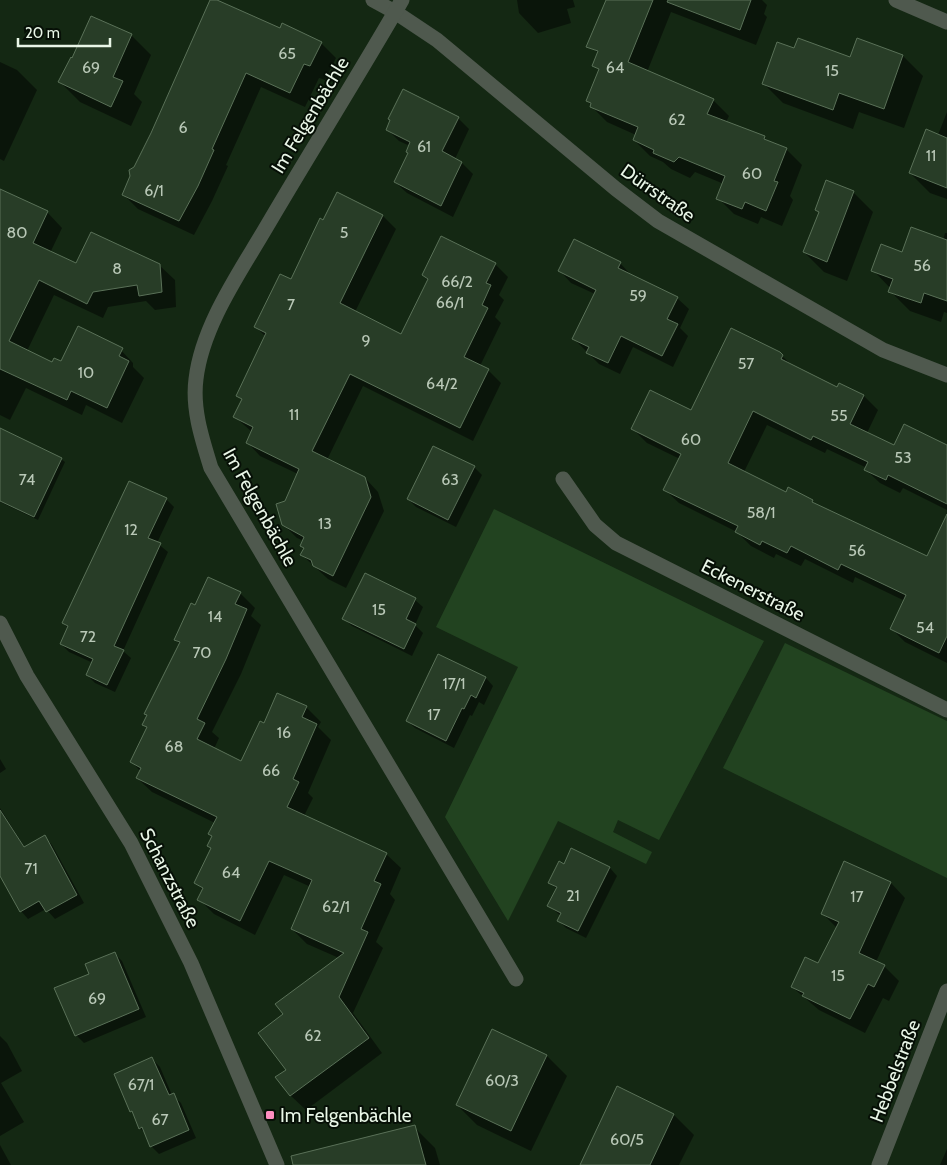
<svg xmlns="http://www.w3.org/2000/svg" width="947" height="1165" font-family="Cabin,sans-serif">
<style>
.green{fill:#224320}
.shadow{fill:#0007}
.building{fill:#283d27;stroke:#5a7158}
.lines{fill:none;stroke-linecap:round;stroke-linejoin:round}
.minor{stroke:#4f594e;stroke-width:15}
.poi-dot{fill:#fd8ec0;stroke:#060f06;stroke-width:2}
.labels{text-anchor:middle;dominant-baseline:central;stroke-width:4;stroke-linejoin:round;paint-order:stroke}
.number-label{font-size:16px;fill:#b9c8b7}
.street-label{font-size:19px;fill:#e9f6e7;stroke:#060f06}
.poi-label{font-size:19px;fill:#e9f6e7;stroke:#060f06;text-anchor:start}
</style>
<rect width="100%" height="100%" fill="#142813"/>
<g class="green">
<path d="M494,509L764,641L659,840L618,820L613,832L652,852L646,864L558,821L508,921L445,817L518,667L436,627Z"/>
<path d="M785,643L947,721V878L723,768Z"/>
</g>
<g class="shadow">
<path d="M211,0L281,30L321,43L336,58L325,80L319,78L305,107L261,87L226,165L228,166L212,201L194,235L138,209L123,194Z"/>
<path d="M517,0H573L575,7L567,9L571,23L538,33L519,13Z"/>
<path d="M613,0H762L767,5L764,14L767,17L756,45L671,12L647,72L713,100L729,116L726,122L764,137L770,143L786,149L802,165L790,196L793,200L782,226L761,217L758,224L734,214L718,198L724,184L695,172L690,178L671,169L663,162L650,156L634,140L636,135L607,122L591,106L588,101L600,71L594,65L599,54L594,49Z"/>
<path d="M92,17L131,35L151,55L134,94L142,102L131,126L80,102L60,82L72,59Z"/>
<path d="M794,50L851,58L903,56L923,76L904,128L859,112L853,129L783,103L763,83Z"/>
<path d="M0,62L17,70L37,90L4,161L0,159Z"/>
<path d="M947,112V199L930,193L910,173L938,135Z"/>
<path d="M458,118L469,129L455,159L462,163L473,174L453,217L407,193L395,182L409,153L410,146L399,141L387,129Z"/>
<path d="M853,192L873,212L847,281L824,272L804,252L820,213L816,210Z"/>
<path d="M338,193L383,216L396,229L355,312L402,335L428,281L423,275L495,264L508,277L499,295L504,300L495,317L501,323L480,366L488,370L501,383L473,441L363,386L327,460L365,478L378,492L384,511L346,588L328,579L302,555L305,549L301,546L304,541L297,538L283,524L286,502L298,474L260,456L247,442L252,432L235,417L243,401L238,395L266,337L256,327L291,281Z"/>
<path d="M47,212L62,228L50,253L77,265H159L175,280L176,307L155,310L146,301L108,307L103,318L54,295L27,351L53,364L62,363L118,347L133,363V367L144,378L122,423L86,405L82,415L26,388L10,420L0,415V218Z"/>
<path d="M945,233H947V313L944,312L941,322L910,311L890,291L891,289L873,270L903,254L943,240Z"/>
<path d="M620,263L631,275L677,298L689,309L680,328L688,336L673,367L633,347L620,374L599,364L574,339L595,294L571,283L560,271Z"/>
<path d="M782,356L794,367L838,389L840,384L864,396L878,410L867,433L894,446L947,447V510L903,488L900,493L880,483L866,470L867,468L827,449L825,453L767,425L744,472L786,493L812,501L817,505L927,557L947,517V663L905,642L891,628L905,601L855,577L853,583L805,559L801,566L776,554L774,558L751,546L737,532L679,503L665,490L680,459L647,443L633,429L691,411Z"/>
<path d="M61,459L65,462L38,520L0,502V486Z"/>
<path d="M474,467L482,475L456,527L416,507L408,499Z"/>
<path d="M166,499L174,507L157,543L168,552L123,651L131,658L115,692L95,683L87,675L93,663L69,652L61,644L68,628L63,623Z"/>
<path d="M365,575L415,600L423,607L415,625L423,633L412,656L352,626L344,619Z"/>
<path d="M240,593L255,608L251,616L261,625L241,674L212,732L219,738L214,749L241,762L264,725L306,707L321,722L318,727L331,740L308,793L313,798L304,816L386,854L401,868L390,894L395,900L376,942L383,948L353,1013L382,1053L306,1110L291,1096L277,1077L288,1070L285,1015L339,958L307,944L292,929L311,887L284,875L255,935L214,914L199,899L203,890L195,882L212,849L209,846L213,837L210,834L215,823L152,792L137,778L140,771L132,762L148,729L144,725L180,644L175,639L195,607Z"/>
<path d="M438,655L486,678L493,686L484,705L479,702L472,716L470,715L454,748L415,728L407,721Z"/>
<path d="M0,759L6,769L0,773Z"/>
<path d="M0,808L25,848L45,837L52,845L84,903L55,919L46,909L28,919L21,911L0,873Z"/>
<path d="M572,850L610,868L617,876L586,938L566,928L558,920L561,916L549,906L557,889L550,883L565,865Z"/>
<path d="M845,863L891,883L905,898L876,962L884,966L899,981L889,1001L883,998L865,1033L819,1010L792,987L818,965L837,928L822,913Z"/>
<path d="M114,953L122,961L146,1017L84,1043L76,1035L90,974Z"/>
<path d="M493,1031L547,1056L567,1076L531,1151L477,1125L457,1105Z"/>
<path d="M0,1036L7,1043L22,1071L1,1083L24,1122L0,1136Z"/>
<path d="M152,1059L160,1067L172,1095L181,1103L196,1138L159,1154L151,1146L145,1133L140,1128L135,1115L131,1111Z"/>
<path d="M674,1115L694,1135L679,1165H581Z"/>
<path d="M415,1128L435,1148L440,1165H336Z"/>
<path d="M0,1145L11,1165H0Z"/>
<path d="M947,1149V1165H940Z"/>
</g>
<g class="building">
<path d="M210,0H217L280,28L282,23L322,42L310,66L304,64L290,93L246,73L212,149L214,150L198,186L179,221L122,195L130,176L129,170L134,167L151,133Z"/>
<path d="M606,0H653L628,62L714,99L707,114L765,136L764,139L787,148L774,181L778,182L766,211L745,202L742,209L716,199L725,176L679,157L674,162L653,153L654,150L633,140L638,127L590,107L591,103L586,101L599,69L592,66L598,51L586,47Z"/>
<path d="M668,0H751L740,30L667,2Z"/>
<path d="M91,16L132,34L113,77L123,81L111,107L58,82L71,57L72,58Z"/>
<path d="M798,38L850,57L857,38L903,55L884,109L839,93L833,110L762,84L777,42L794,48Z"/>
<path d="M403,89L459,117L442,151L462,162L441,206L394,182L408,153L406,152L410,142L386,130L390,120L388,119Z"/>
<path d="M926,129L947,138V188L909,173Z"/>
<path d="M826,180L854,191L827,262L803,252L819,212L815,210Z"/>
<path d="M0,189L48,211L33,243L76,263L91,232L160,264L162,292L139,296L137,285L93,292L87,304L39,280L9,341L52,362L54,358L61,361L78,326L123,348L119,356L129,361L107,408L71,391L67,400L0,369Z"/>
<path d="M337,192L383,215L340,303L401,334L428,279L422,275L441,236L496,263L486,283L491,285L482,305L488,308L464,357L489,369L460,428L350,374L312,451L365,477L371,497L333,576L313,566L311,560L300,555L304,548L300,546L304,537L282,525L276,504L285,501L299,469L246,443L253,427L233,417L242,399L236,396L266,333L254,327L280,274L291,279L320,218L323,220Z"/>
<path d="M911,227L947,240V301L924,293L921,303L888,292L893,279L871,271L881,244L902,252Z"/>
<path d="M574,239L621,262L618,268L678,297L667,319L678,324L662,356L621,336L608,363L586,353L589,347L572,339L596,290L558,271Z"/>
<path d="M731,328L780,352L783,355L781,359L837,387L839,383L864,395L850,424L894,445L904,424L947,445V504L888,475L886,480L864,470L868,462L813,436L811,440L753,411L728,463L786,492L788,487L813,500L812,502L927,556L947,514V636L939,653L890,629L906,595L841,564L838,570L791,546L787,553L762,541L760,545L735,532L738,526L663,490L681,454L631,429L650,390L691,410Z"/>
<path d="M0,428L62,458L34,517L0,501Z"/>
<path d="M433,446L475,466L448,520L407,499Z"/>
<path d="M129,481L167,498L148,538L161,543L114,646L124,650L107,685L86,675L93,659L60,644L68,626L62,623Z"/>
<path d="M365,573L416,598L406,619L416,624L404,649L342,619Z"/>
<path d="M208,577L241,592L235,604L247,609L226,659L197,719L205,723L197,739L241,761L260,721L264,723L277,693L307,706L302,717L317,724L293,779L299,782L287,807L387,853L374,881L381,884L361,929L368,932L339,997L369,1038L290,1096L275,1077L286,1070L258,1033L283,1014L275,1004L344,953L291,929L312,880L269,861L240,921L197,900L203,888L194,883L211,848L207,846L212,836L208,834L217,817L136,778L141,768L130,762L147,727L142,725L147,715L144,714L180,642L174,640L191,603L195,605Z"/>
<path d="M438,654L486,677L476,698L471,695L464,709L462,708L446,741L406,721Z"/>
<path d="M0,810L24,847L45,835L77,895L46,912L39,901L20,912L0,876Z"/>
<path d="M571,848L610,867L578,931L557,921L561,913L547,906L557,887L548,883L559,861L564,864Z"/>
<path d="M844,861L891,882L859,953L885,965L874,987L868,984L850,1019L802,996L804,993L791,987L805,957L818,963L839,922L821,914Z"/>
<path d="M115,952L139,1009L75,1036L54,988L89,974L85,964Z"/>
<path d="M492,1029L547,1055L511,1131L456,1105Z"/>
<path d="M152,1057L169,1095L174,1093L189,1130L150,1147L142,1127L139,1129L132,1111L130,1112L114,1074Z"/>
<path d="M617,1086L674,1114L650,1165H580Z"/>
<path d="M415,1125L426,1165H293L291,1156Z"/>
</g>
<g class="lines">
<g class="minor">
<path d="M373,0L395,12L437,40L616,189L658,221L883,350L947,375"/>
<path d="M402,0C357,78 309,154 264,231C238,275 202,327 196,379C192,409 202,439 211,468L516,979"/>
<path d="M896,0L947,22"/>
<path d="M563,479L595,525L616,543L947,710"/>
<path d="M0,623L27,676L131,843L191,963L277,1165"/>
<path d="M879,1165L947,991"/>
</g>
</g>
<rect class="poi-dot" x="265" y="1110" width="10" height="10" rx="2.5"/>
<g class="labels">
<g class="number-label">
<text x="287" y="53">65</text>
<text x="91" y="67">69</text>
<text x="615" y="67">64</text>
<text x="832" y="70">15</text>
<text x="677" y="119">62</text>
<text x="183" y="127">6</text>
<text x="424" y="146">61</text>
<text x="931" y="155">11</text>
<text x="752" y="173">60</text>
<text x="154" y="190">6/1</text>
<text x="17" y="232">80</text>
<text x="344" y="232">5</text>
<text x="922" y="265">56</text>
<text x="117" y="268">8</text>
<text x="457" y="281">66/2</text>
<text x="638" y="295">59</text>
<text x="450" y="302">66/1</text>
<text x="291" y="304">7</text>
<text x="366" y="340">9</text>
<text x="746" y="363">57</text>
<text x="86" y="372">10</text>
<text x="442" y="383">64/2</text>
<text x="294" y="414">11</text>
<text x="839" y="415">55</text>
<text x="691" y="439">60</text>
<text x="903" y="457">53</text>
<text x="27" y="479">74</text>
<text x="450" y="479">63</text>
<text x="761" y="512">58/1</text>
<text x="325" y="523">13</text>
<text x="131" y="529">12</text>
<text x="857" y="550">56</text>
<text x="379" y="609">15</text>
<text x="215" y="616">14</text>
<text x="925" y="627">54</text>
<text x="88" y="636">72</text>
<text x="202" y="652">70</text>
<text x="454" y="683">17/1</text>
<text x="434" y="714">17</text>
<text x="284" y="732">16</text>
<text x="174" y="746">68</text>
<text x="271" y="770">66</text>
<text x="31" y="868">71</text>
<text x="231" y="872">64</text>
<text x="573" y="895">21</text>
<text x="857" y="896">17</text>
<text x="336" y="906">62/1</text>
<text x="838" y="975">15</text>
<text x="97" y="998">69</text>
<text x="313" y="1035">62</text>
<text x="502" y="1080">60/3</text>
<text x="141" y="1084">67/1</text>
<text x="160" y="1119">67</text>
<text x="627" y="1139">60/5</text>
</g>
<g class="street-label">
<text transform="translate(310 115) rotate(-59)">Im Felgenbächle</text>
<text transform="translate(658 193) rotate(35)">Dürrstraße</text>
<text transform="translate(260 507) rotate(61)">Im Felgenbächle</text>
<text transform="translate(753 590) rotate(27)">Eckenerstraße</text>
<text transform="translate(170 878) rotate(63)">Schanzstraße</text>
<text transform="translate(895 1071) rotate(-69)">Hebbelstraße</text>
</g>
<g class="poi-label">
<text x="280" y="1115">Im Felgenbächle</text>
</g>
</g>
<path d="M18 38v8h92v-8" fill="none" stroke="#e9f6e7" stroke-width="2.5"/>
<text x="25" y="38" font-size="15" fill="#e9f6e7" stroke="#060f06" stroke-width="4" paint-order="stroke">20 m</text>
</svg>
